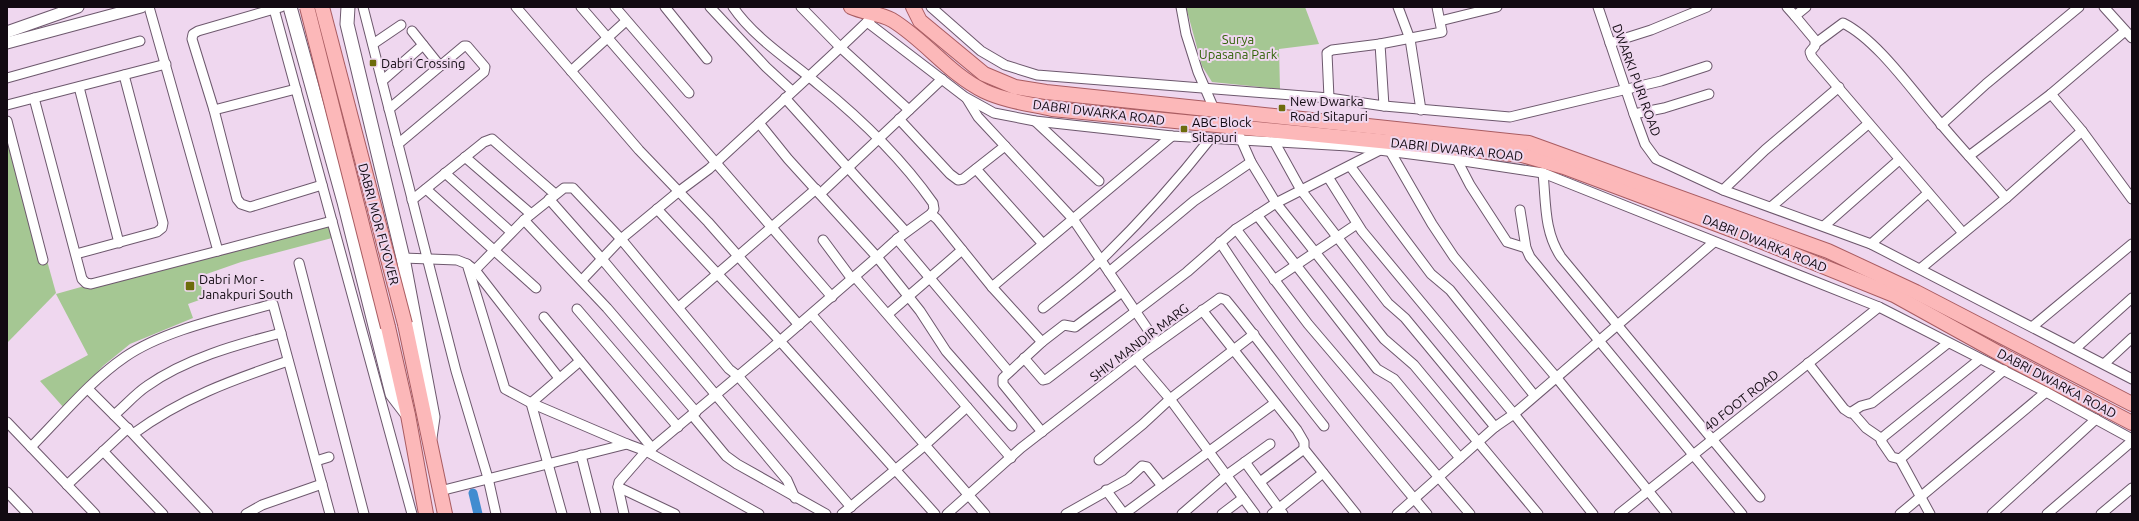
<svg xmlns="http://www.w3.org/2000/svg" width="2139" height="521" font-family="Ubuntu,sans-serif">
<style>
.green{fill:#a5c793}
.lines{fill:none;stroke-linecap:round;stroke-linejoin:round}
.canal{stroke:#418cd0;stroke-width:9}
.minor-casing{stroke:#6d586d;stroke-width:11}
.tertiary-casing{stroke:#6d586d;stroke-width:13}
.secondary-casing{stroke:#6d586d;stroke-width:15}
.primary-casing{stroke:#a95c61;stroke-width:16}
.minor{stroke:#fff;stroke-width:9}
.tertiary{stroke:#fff;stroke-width:11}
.secondary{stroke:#fff;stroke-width:13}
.primary{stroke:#fcb8b9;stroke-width:14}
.primary-bridge-casing{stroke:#a95c61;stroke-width:16;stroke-linecap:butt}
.primary-bridge{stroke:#fcb8b9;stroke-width:14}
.poi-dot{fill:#6d6c0c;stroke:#efd7ef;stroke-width:1.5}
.labels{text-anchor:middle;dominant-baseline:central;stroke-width:4;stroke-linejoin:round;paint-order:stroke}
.park-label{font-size:13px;fill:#33640a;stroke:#efd7ef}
.poi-label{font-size:13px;fill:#120a12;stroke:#efd7ef;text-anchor:start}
.street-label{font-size:13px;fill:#120a12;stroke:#efd7ef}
</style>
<rect width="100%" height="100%" fill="#efd7ef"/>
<g class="green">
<path d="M1186,7H1305L1319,44L1279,49L1280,89L1212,82L1202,66Z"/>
<path d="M7,117L56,293L7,343Z"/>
<path d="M328,225L332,238L241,262L198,277L205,298L188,304L193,318L130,344L103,366L64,408L40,381L88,355L56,294L106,280Z"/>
</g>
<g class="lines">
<path class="canal" d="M473,493L478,514"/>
<defs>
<g id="minor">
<path d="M281,7L198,31L193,34L192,39L214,110L237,199L241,204L250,207L322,185"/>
<path d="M363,7L456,371L488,478L496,514"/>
<path d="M516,7L639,150L708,222L799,325"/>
<path d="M581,7L832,297"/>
<path d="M615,7L689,93"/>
<path d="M665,7L707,59"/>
<path d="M710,7L766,67L792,91"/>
<path d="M733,7C754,38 791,61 819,85C861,119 902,159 933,203L934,209L931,214L897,239"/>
<path d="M801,7L841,48L909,110"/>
<path d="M931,7L981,51L1005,65L1037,75L1329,98L1384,106L1380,44L1442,32L1437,7"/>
<path d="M1181,7L1186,34L1198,72L1214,109"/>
<path d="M1398,7L1410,39L1421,110"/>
<path d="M1598,7L1634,114L1645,144L1656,159L1723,190L1871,244L2132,379"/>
<path d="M1787,7L1795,16L1806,7"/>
<path d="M2104,7L2132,38"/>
<path d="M274,9L412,514"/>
<path d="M877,13L867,22L965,97L994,113L1035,121L1172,136L1348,146L1457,160L1543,173L1879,307L2046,392L2132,439"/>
<path d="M1795,16L1815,40V46L1810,52L1812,57L1963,233"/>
<path d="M1440,21L1497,7"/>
<path d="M867,22C832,56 795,89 759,123L788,159L877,257L897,239L1009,372"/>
<path d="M412,31L440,66"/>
<path d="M1610,43L1651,30L1707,7"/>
<path d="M1816,43L1843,23C1877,40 1911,89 1936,118C1958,145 1983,171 2006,198L2082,131L2132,199"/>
<path d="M373,44L401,25"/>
<path d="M571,71L626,21"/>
<path d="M7,78L140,41"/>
<path d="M382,81L423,45"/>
<path d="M79,87L119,243"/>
<path d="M2051,94L2082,131"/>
<path d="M34,98L82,279L86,283L91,284L218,251L149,7"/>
<path d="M785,98L905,231"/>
<path d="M1329,98L1327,53L1332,50L1380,44"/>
<path d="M967,99L978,117L1073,219L1157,343"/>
<path d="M7,105L166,64"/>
<path d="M1384,106L1510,117L1661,81L1707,66"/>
<path d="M389,109L464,46H467L485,67L484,72L398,144"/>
<path d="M214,110L296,89"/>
<path d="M1634,114L1664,108L1709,94"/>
<path d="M899,119L950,174L958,180L963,179L1005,146"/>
<path d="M7,121L43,260"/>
<path d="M1035,121L1099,181"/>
<path d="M1941,125L1986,84L2079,7"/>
<path d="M1240,137L1251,162L1276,203L1384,339L1414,365L1538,514"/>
<path d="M1275,143L1301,190L1388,303L1405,318L1495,427"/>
<path d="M1390,151L1432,224L1454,257L1556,377L1667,514"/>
<path d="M1969,156L2051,94L2125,31"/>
<path d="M465,157L531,214"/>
<path d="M1457,160L1470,185L1507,242L1526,248"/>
<path d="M1350,166L1431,274L1450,290L1534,395"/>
<path d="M976,169L1043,244"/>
<path d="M445,173L511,232"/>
<path d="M1543,173C1546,203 1544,232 1561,257L1760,497"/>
<path d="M1328,177L1362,231L1514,414L1593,514"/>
<path d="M426,189L536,288"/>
<path d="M1723,190L1765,150L1839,87"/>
<path d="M820,194L942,79"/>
<path d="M549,199L602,259L787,480L795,498"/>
<path d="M412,200L484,142L492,139L555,194"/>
<path d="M1771,207L1868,124"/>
<path d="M657,209L780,341L877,257L920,311L946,351L1012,426"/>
<path d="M1520,210L1526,248L1530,257L1742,514"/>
<path d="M931,214L937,219L992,287L1172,136"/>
<path d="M1257,215L1377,369L1394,379L1460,458"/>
<path d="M1824,226L1899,160"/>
<path d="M1236,229L1308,324L1470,514"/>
<path d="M823,240L852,279"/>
<path d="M1220,242C1282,338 1354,427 1427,514"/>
<path d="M1871,244L1928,193"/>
<path d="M218,251L332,221"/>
<path d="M76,254L157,232L162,228L163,223L124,75"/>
<path d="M403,258L457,260L467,264L505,389L531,403L627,444"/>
<path d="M299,263L364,514"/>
<path d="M467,264L475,270L559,378"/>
<path d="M1920,269L2006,198"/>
<path d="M475,270L524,220"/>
<path d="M1109,272L1194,201L1251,162"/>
<path d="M855,277L1011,458"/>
<path d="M582,280L621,239L678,192L709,169L759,123"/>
<path d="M1274,280L1357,224"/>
<path d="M992,287L1042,342"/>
<path d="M679,307L816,189"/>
<path d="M1043,308C1063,292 1084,276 1102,259C1141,221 1177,181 1210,139"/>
<path d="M577,309L678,427"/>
<path d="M1202,310L1297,430L1304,442V449L1356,514"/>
<path d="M888,314L962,250"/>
<path d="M812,315L985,514"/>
<path d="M544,317L652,448"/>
<path d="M2032,327L2132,244"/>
<path d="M2075,349L2132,298"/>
<path d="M1024,358L1043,380L1047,379L1187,272L1236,229L1276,203L1380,150"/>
<path d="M1136,359L1170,399L1255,514"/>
<path d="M1980,359L1883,437L1881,441L1892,457L1900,459L2004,370"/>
<path d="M1808,363L1844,409L1850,413L1861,406L1872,403L1948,343"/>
<path d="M2104,364L2132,338"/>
<path d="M88,389L131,432"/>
<path d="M696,412L607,308L524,220L564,188H573L621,239L729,369L738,376L851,507"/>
<path d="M1852,412L1866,428L1882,439"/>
<path d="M114,415C125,406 135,394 147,386C185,359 235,345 281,333"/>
<path d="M692,415L726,456L737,464L826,514"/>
<path d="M7,422L95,514"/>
<path d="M1042,432L1003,384V378L1042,342L1064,325L1075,327L1122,292"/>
<path d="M31,447C61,417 90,381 125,357C164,330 227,317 273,304L330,514"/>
<path d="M103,451L163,514"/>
<path d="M581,455L596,514"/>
<path d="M1900,459L1930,514"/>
<path d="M1099,460L1143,424L1170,399L1254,334"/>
<path d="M316,461L329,457"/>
<path d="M1245,462L1283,514"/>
<path d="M1260,482L1304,449"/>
<path d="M67,485L128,428"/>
<path d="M618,487L675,514"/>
<path d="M1106,490L1124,514"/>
<path d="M440,491L627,444L646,451L759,514"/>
<path d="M7,492L28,514"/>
<path d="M208,514L133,434C182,398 232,380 288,361"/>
<path d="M246,514L262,505L322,484"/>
<path d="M562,514L531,403L580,361"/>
<path d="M624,514L618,487L619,482L646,451L652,448L780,341L935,514"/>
<path d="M842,514L924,446L967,407"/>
<path d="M947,514L1021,448L1146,351L1220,298L1226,300C1260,341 1290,384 1324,426"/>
<path d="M1066,514L1128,479L1142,466L1147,467L1162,486"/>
<path d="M1124,514L1275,403"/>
<path d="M1182,514L1227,475L1270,444"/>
<path d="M1222,514L1243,498"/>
<path d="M1272,514L1323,473"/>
<path d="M1397,514L1495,427L1514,414L1714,242"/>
<path d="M1619,514L1879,307"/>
<path d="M1900,514L2046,392"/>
<path d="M1992,514L2096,419"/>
<path d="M2047,514L2132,441"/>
<path d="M2101,514L2132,488"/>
</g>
<g id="tertiary">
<path d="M7,32L78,7"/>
<path d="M7,43L141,7"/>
</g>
<g id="secondary">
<path d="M290,7L344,202L392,394L408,415"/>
<path d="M348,7L347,24L403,258L433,417L430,438"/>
</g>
<g id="primary">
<path d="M851,7C864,13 879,13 892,20C925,40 949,74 984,91C1005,101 1030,104 1052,109L1522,155L1564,167L1743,234L1894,295L2004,356L2132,423"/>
<path d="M913,7L920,21L984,74L1015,87L1046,92L1529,143L1828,251L1916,292L2132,404"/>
<path d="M405,324L445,514"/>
<path d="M388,327L408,415L426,514"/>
</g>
</defs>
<use href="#minor" class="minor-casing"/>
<use href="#tertiary" class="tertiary-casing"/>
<use href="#secondary" class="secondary-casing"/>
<use href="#primary" class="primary-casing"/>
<use href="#minor" class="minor"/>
<use href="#tertiary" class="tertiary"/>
<use href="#secondary" class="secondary"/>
<use href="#primary" class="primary"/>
<defs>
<g id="primary-bridge">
<path d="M307,7L388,327"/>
<path d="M322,7L405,324"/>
</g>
</defs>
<use href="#primary-bridge" class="primary-bridge-casing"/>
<use href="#primary-bridge" class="primary-bridge"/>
</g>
<g class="poi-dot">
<rect x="369" y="59" width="8" height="8" rx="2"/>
<rect x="1278" y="104" width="8" height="8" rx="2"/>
<rect x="1180" y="125" width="8" height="8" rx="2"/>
<rect x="185" y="281" width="10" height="10" rx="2"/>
</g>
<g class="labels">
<g class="park-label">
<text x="1238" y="39">Surya<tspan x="1238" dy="15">Upasana Park</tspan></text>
</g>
<g class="poi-label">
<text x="381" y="63">Dabri Crossing</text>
<text x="1290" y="101">New Dwarka<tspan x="1290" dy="15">Road Sitapuri</tspan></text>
<text x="1192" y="122">ABC Block<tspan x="1192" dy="15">Sitapuri</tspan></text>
<text x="199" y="279">Dabri Mor -<tspan x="199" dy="15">Janakpuri South</tspan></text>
</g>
<g class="street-label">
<text transform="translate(1637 80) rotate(70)">DWARKI PURI ROAD</text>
<text transform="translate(1099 112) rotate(7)">DABRI DWARKA ROAD</text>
<text transform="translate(1457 149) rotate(6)">DABRI DWARKA ROAD</text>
<text transform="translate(379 224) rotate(75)">DABRI MOR FLYOVER</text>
<text transform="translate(1765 243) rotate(22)">DABRI DWARKA ROAD</text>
<text transform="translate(1139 342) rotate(-37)">SHIV MANDIR MARG</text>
<text transform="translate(2057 383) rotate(28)">DABRI DWARKA ROAD</text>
<text transform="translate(1741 400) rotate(-38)">40 FOOT ROAD</text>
</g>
</g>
<rect width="2139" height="521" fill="none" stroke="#120a12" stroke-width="16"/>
</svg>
